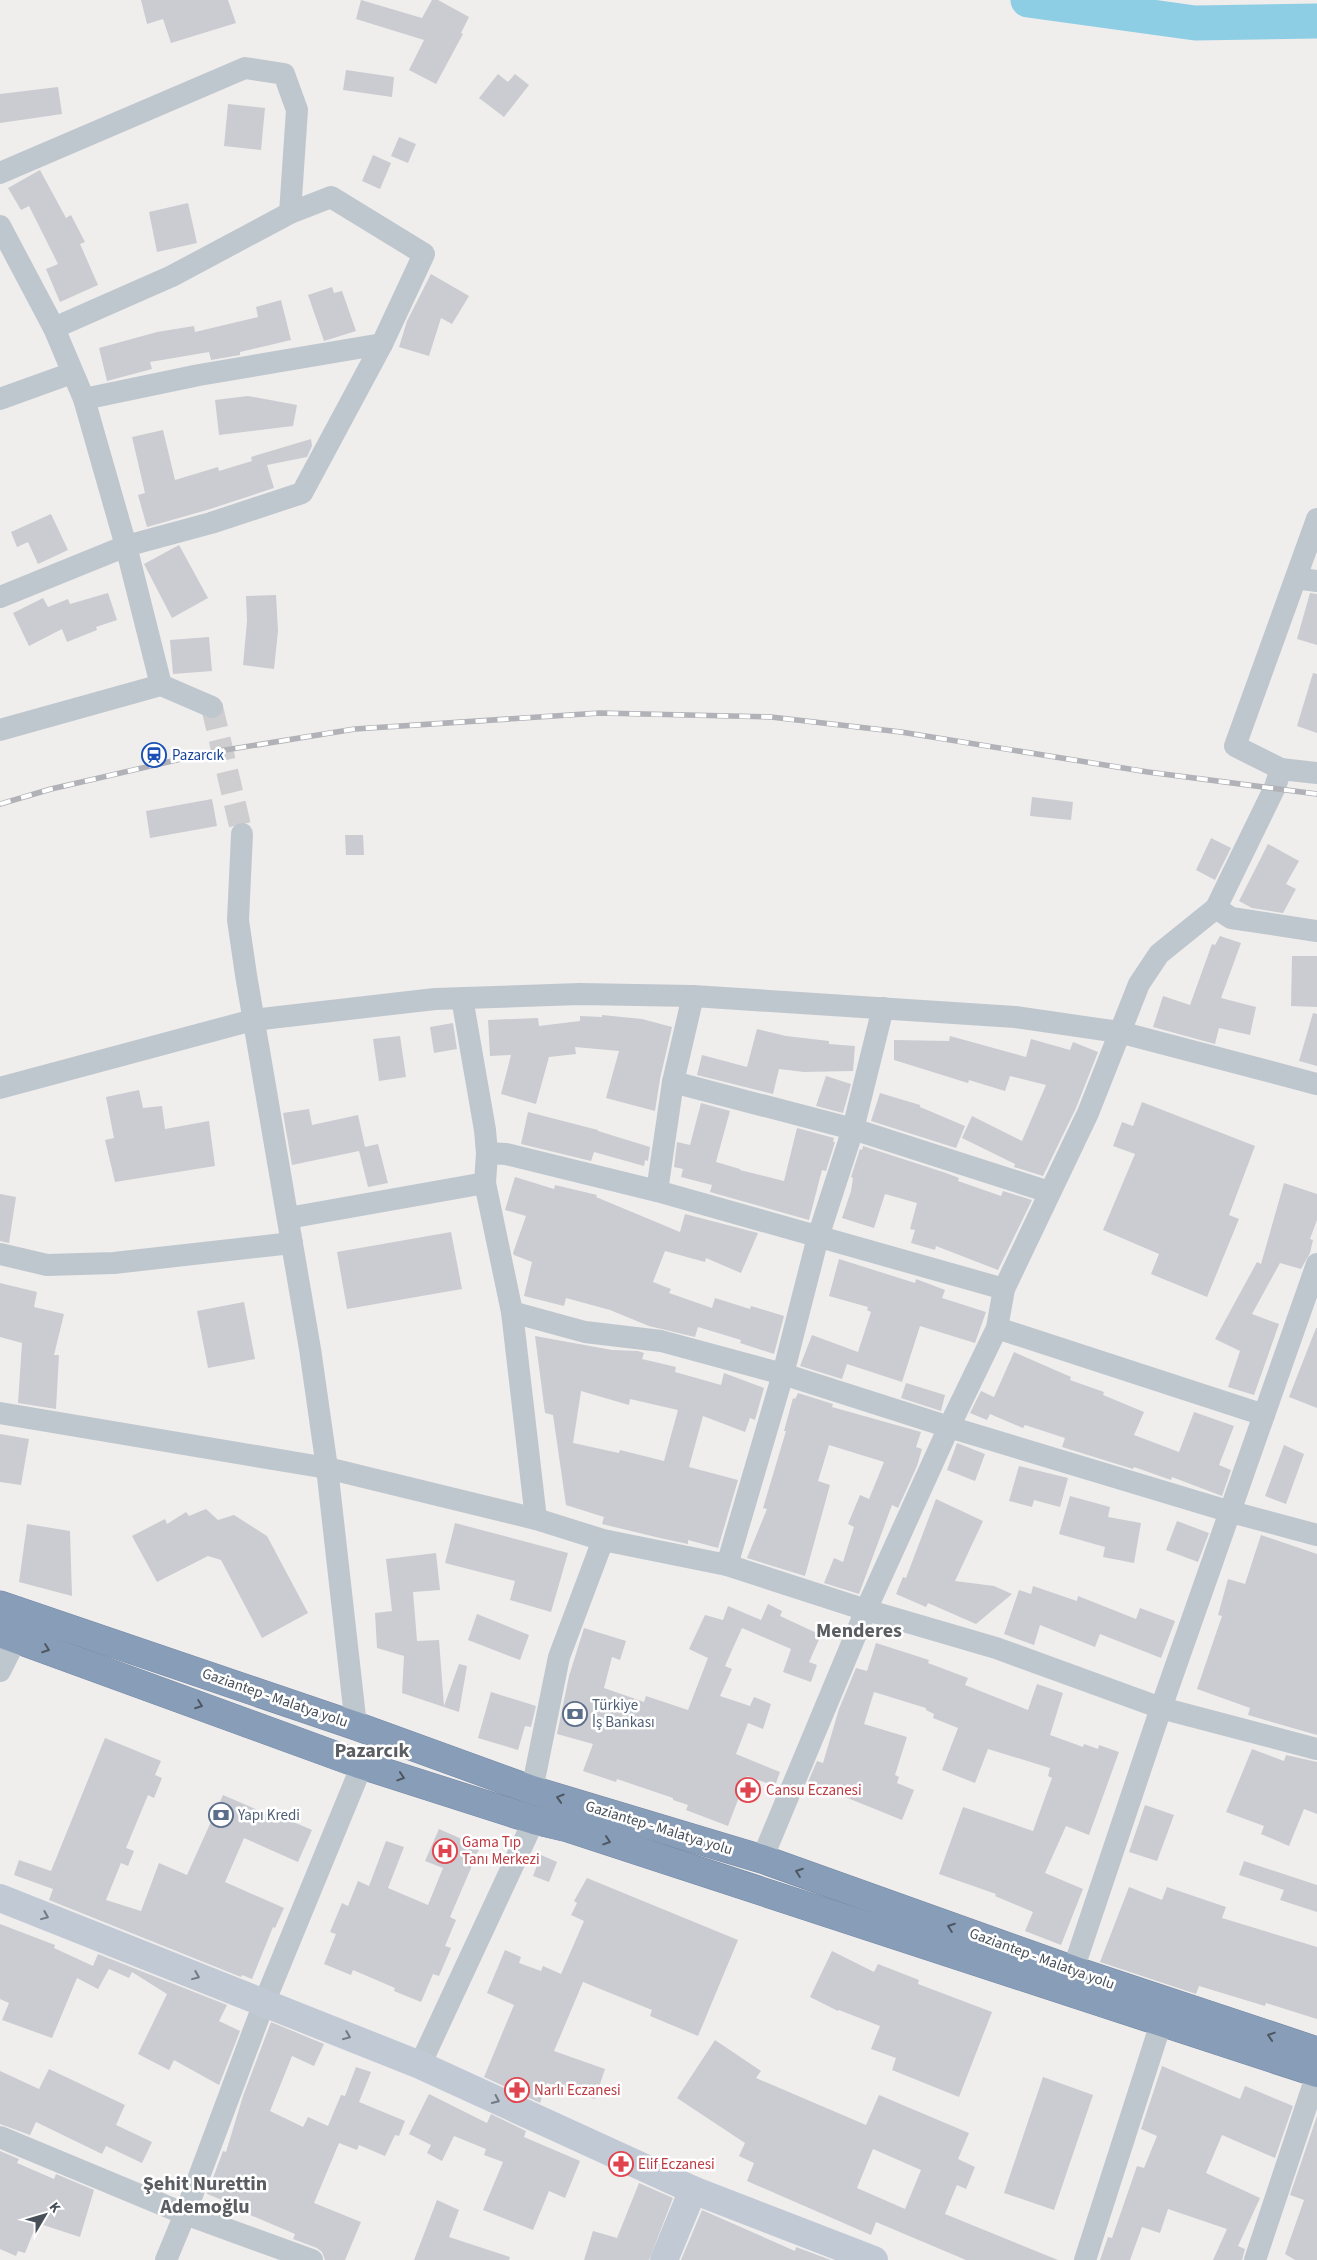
<svg xmlns="http://www.w3.org/2000/svg" width="1317" height="2260" font-family="'Source Sans 3',sans-serif">
<style>
.lines{fill:none;stroke-linecap:round;stroke-linejoin:round}
.river{stroke:#8ecee4;stroke-width:35}
.building{fill:#caccd1;fill-rule:evenodd}
.street-tunnel{stroke:#cecdcf;stroke-width:22;stroke-dasharray:22 11;stroke-linecap:butt}
.highway-casing{stroke:#7388a4;stroke-width:29}
.street{stroke:#bfc7ce;stroke-width:22}
.secondary{stroke:#c1c9d5;stroke-width:28}
.highway{stroke:#889db8;stroke-width:28}
.rail-casing{stroke:#b0b2b7;stroke-width:5.5}
.rail{stroke:#fff;stroke-width:4;stroke-dasharray:11;stroke-linecap:butt}
.oneway{stroke:#4e5762}
.oneway2{stroke:#727a84}
.labels{text-anchor:middle;dominant-baseline:central;stroke-width:5;stroke-linejoin:round;paint-order:stroke}
.transit-label{font-size:15px;fill:#164399;stroke:#fff;text-anchor:start}
.street-label{font-size:15px;fill:#474f59;stroke:#fff}
.service-label{font-size:15px;fill:#4e5e75;stroke:#fff;text-anchor:start}
.health-label{font-size:15px;fill:#be3a42;stroke:#fff;text-anchor:start}
.district-label{font-size:20px;font-weight:bold;fill:#5a5d61;stroke:#fff}
</style>
<rect width="100%" height="100%" fill="#f0eded"/>
<g class="lines">
<path class="river" d="M1028,0L1195,23L1317,21"/>
</g>
<g class="building">
<path d="M141,0H228L236,23L171,43L163,19L147,24Z"/>
<path d="M361,0L422,18L432,0H438L469,17L461,33L463,34L436,84L409,70L424,40L356,19Z"/>
<path d="M346,70L394,77L392,97L343,90Z"/>
<path d="M498,74L508,82L515,74L529,85L504,117L479,98Z"/>
<path d="M58,87L62,114L0,123V94Z"/>
<path d="M228,104L265,108L261,150L224,146Z"/>
<path d="M399,137L416,144L408,163L391,156Z"/>
<path d="M373,155L391,163L380,189L362,181Z"/>
<path d="M40,170L66,218L71,215L85,242L80,244L98,285L60,302L46,269L58,264L29,206L21,210L8,188Z"/>
<path d="M188,203L197,243L157,252L149,212Z"/>
<path d="M431,274L469,296L452,324L441,318L429,356L399,347L407,321Z"/>
<path d="M332,287L334,293L342,291L356,331L324,341L308,295Z"/>
<path d="M281,300L291,340L240,352V355L211,360L209,352L150,362L152,369L107,381L99,348L157,332L194,326L195,332L258,317L256,307Z"/>
<path d="M248,396L297,405L293,426L219,435L215,400Z"/>
<path d="M163,430L175,480L218,467L219,471L252,461L251,457L311,439L312,446L307,457L267,465L274,488L207,510L147,527L138,495L145,493L132,437Z"/>
<path d="M51,514L68,550L38,564L28,542L17,547L11,532Z"/>
<path d="M179,545L208,598L172,618L144,564Z"/>
<path d="M108,593L117,620L96,627L97,630L67,642L62,629L29,646L13,613L43,598L48,607L68,599L70,604Z"/>
<path d="M1310,593L1317,594V645L1297,639Z"/>
<path d="M276,595L278,631L274,669L243,665L247,621L246,596Z"/>
<path d="M209,637L212,671L173,674L170,640Z"/>
<path d="M1313,673L1317,674V733L1297,726Z"/>
<path d="M1032,797L1073,802L1071,820L1030,816Z"/>
<path d="M212,799L217,826L150,838L146,811Z"/>
<path d="M345,835H363L364,855H346Z"/>
<path d="M1211,838L1231,848L1215,880L1196,870Z"/>
<path d="M1268,844L1299,861L1286,884L1296,889L1283,913L1252,908L1239,901Z"/>
<path d="M1220,936L1241,943L1221,998L1256,1007L1250,1035L1219,1028L1215,1044L1153,1027L1163,996L1190,1005L1212,944L1215,945Z"/>
<path d="M1292,956H1317V1007L1291,1006Z"/>
<path d="M1313,1013L1317,1014V1066L1299,1061Z"/>
<path d="M602,1015L642,1019L672,1027L660,1079L655,1111L606,1098L619,1051L575,1047L576,1054L549,1057L536,1104L501,1094L511,1055L490,1056L488,1020L538,1018L539,1026L580,1021V1016L602,1017Z"/>
<path d="M453,1023L457,1049L434,1053L430,1027Z"/>
<path d="M757,1029L786,1036L829,1041V1044L855,1046L853,1071L804,1072L779,1069L773,1094L697,1075L702,1055L747,1067Z"/>
<path d="M400,1036L406,1077L379,1081L373,1039Z"/>
<path d="M950,1036L1026,1057L1031,1039L1070,1050L1073,1042L1098,1052L1076,1108L1043,1176L1014,1167L1015,1164L962,1138L972,1116L1022,1141L1046,1085L1010,1076L1005,1091L969,1080L968,1083L894,1060V1040L949,1041Z"/>
<path d="M826,1076L851,1084L843,1113L816,1106Z"/>
<path d="M139,1090L143,1108L162,1106L165,1129L209,1121L215,1166L115,1182L105,1140L114,1138L106,1097Z"/>
<path d="M880,1093L920,1105V1107L965,1126L956,1148L871,1121Z"/>
<path d="M1142,1102L1255,1146L1229,1215L1239,1219L1207,1297L1151,1274L1159,1254L1103,1230L1135,1154L1113,1146L1122,1122L1133,1126Z"/>
<path d="M701,1103L730,1111L716,1162L740,1169V1170L784,1181L797,1128L834,1138L833,1142H835L826,1171L822,1170L809,1220L710,1192L712,1185L681,1177L683,1169L674,1167L677,1142L690,1145Z"/>
<path d="M309,1109L312,1125L358,1115L365,1147L378,1144L388,1183L368,1187L359,1151L292,1165L283,1113Z"/>
<path d="M528,1112L598,1130V1131L650,1147L648,1161L645,1160L644,1166L594,1152L591,1161L521,1144Z"/>
<path d="M863,1146L946,1173L959,1178L958,1181L1001,1196L1003,1191L1032,1200L998,1270L936,1246L935,1250L911,1243L915,1230L910,1229L917,1203L885,1194L874,1228L842,1218L851,1191L853,1178L851,1177L860,1149L862,1150Z"/>
<path d="M515,1177L554,1189L555,1185L597,1195L596,1197L680,1232L685,1214L758,1233L741,1273L706,1258L705,1262L665,1251L653,1282L671,1289L669,1293L712,1308L715,1298L750,1309L751,1306L784,1316L774,1354L740,1343L741,1340L698,1327L695,1337L649,1326L610,1310L566,1298L564,1306L524,1296L532,1262L514,1255L513,1253L526,1216L505,1210Z"/>
<path d="M1284,1183L1317,1194V1220L1310,1239L1313,1240L1310,1253L1301,1269L1280,1263L1252,1314L1279,1324L1254,1395L1228,1387L1240,1351L1215,1339L1257,1262L1261,1264Z"/>
<path d="M0,1194L16,1197L9,1243L0,1241Z"/>
<path d="M451,1232L462,1289L347,1309L337,1252Z"/>
<path d="M839,1259L915,1283L916,1279L945,1290L942,1298L986,1312L975,1343L920,1326L902,1382L847,1364L842,1379L800,1366L812,1335L858,1352L871,1312L867,1310L868,1307L829,1296Z"/>
<path d="M0,1283L37,1292L34,1307L64,1314L54,1355H59L56,1409L18,1403L22,1343L0,1337Z"/>
<path d="M244,1302L255,1359L208,1368L197,1311Z"/>
<path d="M1316,1328H1317V1408L1289,1397Z"/>
<path d="M535,1336L612,1350L638,1351L644,1353L642,1359L676,1367L675,1372L721,1385L724,1373L764,1388L755,1420L750,1418L745,1432L703,1416L689,1467L738,1480L718,1548L688,1540V1544L660,1538L602,1524L604,1517L566,1505L553,1415L545,1413ZM581,1391L629,1405L630,1399L678,1410L664,1461L620,1450L619,1453L573,1443Z"/>
<path d="M1014,1352L1071,1377L1070,1380L1104,1392L1103,1395L1144,1412L1134,1435L1179,1452L1194,1412L1234,1426L1219,1465L1231,1470L1222,1496L1172,1477L1171,1480L1134,1467L1133,1469L1062,1447L1065,1438L1025,1425L1023,1428L990,1414L987,1420L970,1413L981,1391L994,1397Z"/>
<path d="M906,1383L945,1395L941,1411L901,1398Z"/>
<path d="M798,1393L833,1404L832,1407L921,1432L916,1447L922,1449L917,1466L898,1508L892,1505L859,1594L824,1583L834,1558L843,1562L854,1527L848,1524L860,1495L869,1499L884,1462L829,1445L818,1481L830,1485L805,1576L747,1558L767,1509L763,1508L786,1431H784L793,1398L795,1399Z"/>
<path d="M0,1434L29,1439L21,1485L0,1482Z"/>
<path d="M957,1443L985,1454L975,1481L947,1470Z"/>
<path d="M1284,1445L1304,1454L1286,1504L1265,1496Z"/>
<path d="M1019,1466L1068,1478L1060,1507L1034,1500L1032,1507L1009,1501Z"/>
<path d="M1070,1496L1110,1507L1108,1517L1141,1523L1134,1563L1103,1557L1105,1547L1059,1534Z"/>
<path d="M936,1499L983,1521L955,1581L994,1586L1012,1594L976,1624L928,1603L926,1607L896,1594L903,1577L906,1578Z"/>
<path d="M206,1509L218,1520L234,1515L267,1536L308,1613L262,1638L221,1560L208,1556L157,1582L132,1536L165,1519L167,1524L186,1512L189,1516Z"/>
<path d="M1177,1521L1209,1533L1198,1562L1166,1550Z"/>
<path d="M455,1523L568,1553L551,1612L510,1600L515,1581L445,1563Z"/>
<path d="M27,1524L70,1531L72,1596L19,1582Z"/>
<path d="M1261,1535L1317,1554V1735L1248,1715L1250,1708L1197,1689L1222,1616L1218,1615L1228,1579L1245,1584Z"/>
<path d="M436,1553L440,1590L413,1592L417,1641L439,1640L444,1706L459,1664L467,1666L459,1712L402,1693L404,1656L377,1648L375,1613L392,1611L386,1559Z"/>
<path d="M1033,1586L1077,1601L1078,1596L1136,1619L1140,1608L1175,1621L1161,1658L1100,1634L1095,1647L1040,1625L1034,1645L1004,1634L1019,1590L1031,1594Z"/>
<path d="M768,1604L782,1611L780,1616L821,1635L809,1662L817,1665L811,1682L783,1672L791,1649L742,1628L725,1666L732,1669L720,1696L750,1706L754,1697L771,1704L763,1729L748,1723L736,1754L780,1772L775,1786L747,1776L728,1826L686,1810L688,1805L673,1800V1798L617,1779L616,1782L583,1771L593,1744L557,1734L569,1676L584,1628L626,1641L620,1660L612,1657L604,1688L644,1702L646,1696L688,1710L708,1658L689,1649L705,1615L723,1620L728,1606L761,1620Z"/>
<path d="M477,1614L529,1635L520,1660L468,1640Z"/>
<path d="M876,1643L929,1660L928,1663L968,1678L965,1685L1028,1710L1037,1684L1063,1693L1050,1735L1083,1747L1084,1744L1098,1749L1099,1745L1119,1752L1089,1835L1066,1826L1045,1873L1083,1889L1061,1945L1025,1931L1033,1912L995,1896L996,1894L939,1874L963,1807L1033,1831L1052,1778L1048,1776L1050,1768L988,1749L975,1783L942,1770L958,1728L933,1718L934,1714L926,1710V1708L874,1692L864,1724L907,1737L895,1775L899,1777L897,1783L914,1790L902,1820L808,1782L817,1761L823,1763L839,1709L856,1668L867,1671Z"/>
<path d="M491,1692L536,1706L531,1727L525,1726L518,1750L478,1738Z"/>
<path d="M105,1738L161,1761L155,1775L162,1778L154,1798L148,1795L126,1848L134,1851L128,1866L121,1863L106,1900L141,1911L159,1863L187,1875L223,1795L274,1817L275,1814L312,1830L298,1862L244,1838L225,1882L284,1908L275,1928L273,1927L252,1979L242,1975L241,1977L49,1900L53,1889L14,1875L19,1860L51,1871Z"/>
<path d="M1252,1749L1284,1761L1286,1755L1317,1762V1814L1304,1809L1289,1846L1261,1834L1264,1826L1226,1812Z"/>
<path d="M1145,1805L1174,1815L1157,1861L1129,1852Z"/>
<path d="M439,1829L480,1847L450,1917L456,1920L445,1946L451,1948L439,1976L433,1974L421,2002L394,1991L395,1988L353,1970L351,1975L324,1964L336,1934L330,1932L342,1903L348,1906L358,1881L369,1886L386,1841L404,1847L388,1888L428,1905L443,1868L425,1861Z"/>
<path d="M541,1855L557,1862L549,1882L533,1876Z"/>
<path d="M1244,1861L1317,1885V1912L1280,1900L1284,1890L1239,1875Z"/>
<path d="M587,1878L738,1940L698,2036L650,2016L652,2010L583,1982L554,2051L605,2069L595,2099L547,2083L540,2103L484,2077L514,2005L487,1993L505,1950L521,1957L519,1963L541,1971L543,1966L561,1974L584,1921L571,1915L577,1903L574,1901Z"/>
<path d="M1129,1887L1162,1900L1167,1887L1226,1907L1222,1918L1317,1947V2019L1266,2003L1265,2006L1199,1986L1196,1994L1100,1962Z"/>
<path d="M0,1924L55,1945L54,1948L93,1966L98,1954L227,2005L219,2021L240,2031L219,2085L174,2060L169,2070L138,2054L167,1994L132,1972L129,1978L109,1969L98,1989L77,1978L52,2038L2,2020L9,2003L0,1999Z"/>
<path d="M832,1951L874,1972L878,1964L919,1980L918,1984L992,2012L959,2097L892,2070L896,2058L871,2049L880,2026L839,2010L838,2011L810,1997Z"/>
<path d="M271,2022L324,2044L314,2066L292,2056L270,2111L303,2127L308,2117L328,2126L341,2095L345,2096L356,2067L371,2072L359,2102L405,2121L399,2136L395,2135L385,2156L359,2145L357,2150L339,2143L314,2203L361,2222L345,2260H325L322,2252L317,2248L293,2239L295,2234L248,2214L249,2211L207,2194L223,2151L226,2152L243,2096Z"/>
<path d="M715,2040L761,2071L756,2078L866,2125L879,2095L969,2133L958,2159L975,2167L966,2189L957,2185L945,2214L1058,2260H966L876,2222L871,2235L747,2181L754,2163L739,2156L745,2143L677,2098ZM873,2149L921,2170L905,2209L857,2188Z"/>
<path d="M1162,2066L1240,2099L1245,2086L1293,2106L1275,2158L1222,2135L1206,2173L1260,2198L1238,2246L1245,2249L1242,2260H1213L1227,2229L1168,2209L1160,2233L1142,2227L1130,2260H1100L1108,2237L1112,2238L1137,2166L1144,2168L1157,2136L1141,2129Z"/>
<path d="M49,2069L125,2105L116,2125L152,2142L142,2163L106,2146L102,2154L36,2122L30,2135L0,2124V2071L39,2089Z"/>
<path d="M1043,2077L1093,2095L1054,2210L1004,2193Z"/>
<path d="M429,2094L487,2123L491,2114L526,2131L524,2137L580,2161L565,2198L549,2191L533,2230L483,2210L503,2162L484,2155L486,2149L454,2136L442,2161L427,2153L431,2145L409,2134Z"/>
<path d="M1317,2116V2260H1295L1285,2254L1304,2200L1290,2195Z"/>
<path d="M0,2151L19,2159L17,2163L54,2179L56,2174L94,2190L80,2237L37,2223L25,2253L18,2251L16,2256L0,2249Z"/>
<path d="M639,2183L673,2198L649,2260H584L593,2231L617,2238Z"/>
<path d="M437,2200L459,2210L449,2237L510,2257L509,2260H414Z"/>
<path d="M702,2210L795,2251L796,2247L831,2260H681Z"/>
</g>
<g class="lines">
<path class="street-tunnel" d="M212,707L242,834"/>
<defs>
<g id="highway">
<path d="M0,1605L356,1726L532,1790L762,1859L1073,1970L1317,2051"/>
<path d="M0,1633L362,1765L534,1820L568,1828L1317,2073"/>
</g>
</defs>
<use href="#highway" class="highway-casing"/>
<g class="street">
<path d="M0,173L245,68L284,74L297,110L290,213"/>
<path d="M0,226L54,328L84,399L126,546L161,685"/>
<path d="M54,328L172,276L290,213L331,197L424,254L382,344L199,375L84,399"/>
<path d="M0,399L72,373"/>
<path d="M1296,578L1317,581"/>
<path d="M0,597L126,546L211,523L302,493L382,344"/>
<path d="M0,730L161,685L212,707"/>
<path d="M1281,769L1235,746L1317,519"/>
<path d="M242,834L238,920L246,975L310,1349L327,1468L356,1726"/>
<path d="M1216,908L1231,918L1317,931"/>
<path d="M462,998L485,1130L487,1153L485,1183L512,1312L536,1519"/>
<path d="M673,1082L853,1129L1049,1192"/>
<path d="M0,1088L253,1020L435,999L580,994L693,996L1015,1017L1119,1032L1317,1084"/>
<path d="M487,1153L506,1154L657,1191L1004,1289"/>
<path d="M657,1191L673,1082L693,996"/>
<path d="M288,1218L485,1183"/>
<path d="M0,1254L47,1265L114,1263L292,1243"/>
<path d="M512,1312L585,1332L661,1341L783,1374L949,1427L1231,1512L1317,1535"/>
<path d="M997,1328L1264,1415"/>
<path d="M0,1413L327,1468L536,1519L603,1540L727,1565L866,1610L996,1648L1161,1708L1317,1749"/>
<path d="M727,1565L783,1374L818,1237L853,1129L883,1008"/>
<path d="M0,1671L16,1639"/>
<path d="M532,1790L559,1657L603,1540"/>
<path d="M762,1859L866,1610L949,1427L997,1328L1004,1289L1088,1113L1139,984L1159,954L1216,908L1275,787L1281,769L1317,773"/>
<path d="M1073,1970L1161,1708L1317,1264"/>
<path d="M420,2065L534,1820"/>
<path d="M0,2137L185,2214L312,2260"/>
<path d="M166,2260L185,2214L264,2003L362,1765"/>
<path d="M1085,2260L1161,2023"/>
<path d="M1255,2260L1317,2074"/>
</g>
<g class="secondary">
<path d="M0,1898L420,2065L693,2190L874,2260"/>
<path d="M664,2260L693,2190"/>
</g>
<use href="#highway" class="highway"/>
<defs>
<path id="rail" d="M0,804L51,789L207,753L355,729L600,713L771,717L901,732L1148,772L1317,794"/>
</defs>
<use href="#rail" class="rail-casing"/>
<use href="#rail" class="rail"/>
</g>
<defs><path id="oneway-chevron" d="M-2-3.5L2.5 0L-2 3.5" fill="none" stroke-width="1.6" stroke-linecap="round" stroke-linejoin="round" transform="scale(1.25)"/></defs>
<g class="oneway">
<use href="#oneway-chevron" transform="translate(46 1649) rotate(20)"/>
<use href="#oneway-chevron" transform="translate(199 1705) rotate(20)"/>
<use href="#oneway-chevron" transform="translate(401 1777) rotate(18)"/>
<use href="#oneway-chevron" transform="translate(560 1798) rotate(-163)"/>
<use href="#oneway-chevron" transform="translate(607 1841) rotate(18)"/>
<use href="#oneway-chevron" transform="translate(799 1872) rotate(-160)"/>
<use href="#oneway-chevron" transform="translate(951 1927) rotate(-160)"/>
<use href="#oneway-chevron" transform="translate(1271 2036) rotate(-162)"/>
</g>
<g class="oneway2">
<use href="#oneway-chevron" transform="translate(45 1916) rotate(22)"/>
<use href="#oneway-chevron" transform="translate(196 1976) rotate(22)"/>
<use href="#oneway-chevron" transform="translate(347 2036) rotate(22)"/>
<use href="#oneway-chevron" transform="translate(496 2100) rotate(25)"/>
</g>
<defs>
<symbol id="station-ring" viewBox="-11 -11 22 22"><circle r="9.5" fill="#fff" stroke="#1a4fb4" stroke-width="1.5"/><path d="M-3-6H3Q5-6 5-4V2Q5 4 3 4L4.5 6H3L1.5 4h-3L-3 6H-4.5L-3 4Q-5 4-5 2V-4Q-5-6-3-6ZM-3.5-4v3h7v-3ZM-3.5 1v1.5H-2V1ZM2 1v1.5H3.5V1Z" fill="#1a4fb4"/></symbol>
<symbol id="bank-ring" viewBox="-11 -11 22 22"><circle r="9.5" fill="#fff" stroke="#5c6f8a" stroke-width="1.5"/><path d="M-6-4H6V4H-6ZM0-2.3a2.3 2.3 0 1 0 0 4.6a2.3 2.3 0 1 0 0-4.6Z" fill="#5c6f8a"/></symbol>
<symbol id="pharmacy-ring" viewBox="-11 -11 22 22"><circle r="9.5" fill="#fff" stroke="#e0444e" stroke-width="1.5"/><path d="M-2-6h4v4h4v4h-4v4h-4v-4h-4v-4h4Z" fill="#e0444e"/></symbol>
<symbol id="hospital-ring" viewBox="-11 -11 22 22"><circle r="9.5" fill="#fff" stroke="#e0444e" stroke-width="1.5"/><path d="M-5-5h3v3.5h4V-5h3V5h-3V1.5h-4V5h-3Z" fill="#e0444e"/></symbol>
</defs>
<g fill-rule="evenodd">
<use href="#station-ring" x="140" y="741" width="28" height="28"/>
<use href="#bank-ring" x="561" y="1700" width="28" height="28"/>
<use href="#pharmacy-ring" x="734" y="1776" width="28" height="28"/>
<use href="#bank-ring" x="207" y="1801" width="28" height="28"/>
<use href="#hospital-ring" x="431" y="1837" width="28" height="28"/>
<use href="#pharmacy-ring" x="503" y="2076" width="28" height="28"/>
<use href="#pharmacy-ring" x="607" y="2150" width="28" height="28"/>
</g>
<g class="labels">
<g class="transit-label">
<text x="172" y="755">Pazarcık</text>
</g>
<g class="street-label">
<text transform="translate(275 1698) rotate(19)">Gaziantep - Malatya yolu</text>
<text transform="translate(659 1828) rotate(17)">Gaziantep - Malatya yolu</text>
<text transform="translate(1042 1959) rotate(20)">Gaziantep - Malatya yolu</text>
</g>
<g class="service-label">
<text x="592" y="1705">Türkiye<tspan x="592" dy="17">İş Bankası</tspan></text>
<text x="238" y="1815">Yapı Kredi</text>
</g>
<g class="health-label">
<text x="766" y="1790">Cansu Eczanesi</text>
<text x="462" y="1842">Gama Tıp<tspan x="462" dy="17">Tanı Merkezi</tspan></text>
<text x="534" y="2090">Narlı Eczanesi</text>
<text x="638" y="2164">Elif Eczanesi</text>
</g>
<g class="district-label">
<text x="859" y="1631">Menderes</text>
<text x="372" y="1751">Pazarcık</text>
<text x="205" y="2184">Şehit Nurettin<tspan x="205" dy="23">Ademoğlu</tspan></text>
</g>
</g>
<g transform="translate(45 2215) rotate(52)" stroke="#ffffff" stroke-width="4" paint-order="stroke">
<path d="M0-4L9 19L0 12L-9 19Z" fill="#474f59"/>
<text y="-8" font-size="14" font-weight="bold" text-anchor="middle" fill="#474f59">K</text>
</g>
</svg>
